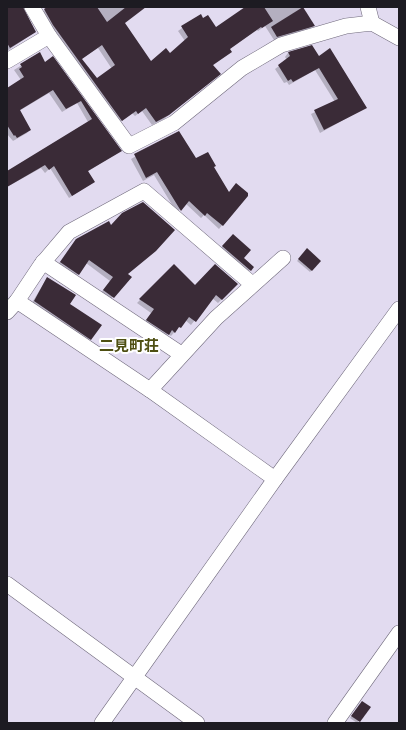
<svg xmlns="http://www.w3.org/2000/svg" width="406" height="730" font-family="'PT Sans','Noto Sans JP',sans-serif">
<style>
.shadow{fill:#0003;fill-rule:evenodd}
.building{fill:#3a2b37;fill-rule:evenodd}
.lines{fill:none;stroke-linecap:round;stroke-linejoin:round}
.minor-casing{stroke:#706a7c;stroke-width:16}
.minor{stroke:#fff;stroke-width:15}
.labels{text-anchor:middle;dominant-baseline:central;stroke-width:4;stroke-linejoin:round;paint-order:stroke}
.quarter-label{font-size:15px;font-weight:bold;fill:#4e4f12;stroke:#fff}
</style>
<rect width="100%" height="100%" fill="#e2dbf0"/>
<g class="shadow">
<path d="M7,7H23L35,32L7,51Z"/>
<path d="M49,7H145L124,23L150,63L170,55L185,41L178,31L200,15L203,20L216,28L247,7H302L314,25L310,29L274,40L265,26L258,31L257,30L229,49L227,55L212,66L216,77L164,119L152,125L142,111L135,116L132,113L118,124L41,13ZM98,48L112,69L97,80L81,59Z"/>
<path d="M311,47L318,57L365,108L320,133L311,114L335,102L315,70L289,85L287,82L284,83L275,69L287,60L285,57L288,53Z"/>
<path d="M39,54L45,63L52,58L120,151L87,172L94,182L69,198L50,168L45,173L41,168L7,187V172L88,122L77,103L62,112L49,93L19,111L30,129L27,133L13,141L7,134V89L21,80L14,70Z"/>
<path d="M178,132L196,160L213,168L229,193L247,195L219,229L204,215L201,218L185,203L177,213L154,175L143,181L131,159Z"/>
<path d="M76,239L127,274L110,301L100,294L110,281L86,263L75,278L57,266Z"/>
<path d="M229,239L243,258L253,267L246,274L219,250Z"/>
<path d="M307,250L320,261L310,272L297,261Z"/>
<path d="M174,266L195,286L237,284L218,303L212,298L191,325L185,320L171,336L168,334L164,338L143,324L151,313L137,303Z"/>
<path d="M47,278L69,304L90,339L87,343L30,306Z"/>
<path d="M360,704L370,708L357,723L350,718Z"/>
</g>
<g class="building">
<path d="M7,7H23L36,32L10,48L7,43Z"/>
<path d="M47,7H97L107,22L126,7H146L125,23L151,61L166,48L170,53L188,37L181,26L201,14L203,18L208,15L216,27L245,7H264L273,21L262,28L261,27L230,49L232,52L213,65L221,74L169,115L156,122L146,108L138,114L136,111L122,121L53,25L44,9ZM102,45L115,65L97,78L82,59Z"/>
<path d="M303,7L315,26L277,37L271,27Z"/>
<path d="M312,45L319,56L330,48L367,108L324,130L314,110L338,99L319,68L293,82L291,79L288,81L278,65L290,56L288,52Z"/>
<path d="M40,52L45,62L53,56L122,151L88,171L95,182L72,196L54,166L49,170L45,165L7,187V171L92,119L81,101L66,109L53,90L20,110L31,130L17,138L15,135L14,136L7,125V88L24,77L19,69L22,67L20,64Z"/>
<path d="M179,131L196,158L208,152L216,166L214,167L229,192L236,183L248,193V196L223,226L207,213L205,216L189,201L181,211L157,172L146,178L134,154Z"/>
<path d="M143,202L175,230L156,251L128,274L132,277L114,298L103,290L113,277L89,260L79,275L60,262L76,239L109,221L111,225L122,213Z"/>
<path d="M233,234L251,250L244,258L254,267L251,271L222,246Z"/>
<path d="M307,248L321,261L312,271L298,259Z"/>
<path d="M174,264L195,285L215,264L238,284L222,300L216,295L196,322L189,317L181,328L179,327L175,333L172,330L169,335L146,320L154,309L139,299Z"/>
<path d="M47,277L76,295L70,304L102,325L91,340L34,301Z"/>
<path d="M362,701L371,707L360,722L351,716Z"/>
</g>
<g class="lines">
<defs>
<g id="minor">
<path d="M32,7L49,36L129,146L174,123L242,68L281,45L346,26L372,23L399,38"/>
<path d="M368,7L372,23"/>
<path d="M7,61L49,36"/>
<path d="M43,262L181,354"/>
<path d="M17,301L41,265L69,232L144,191L252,284"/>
<path d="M7,312L17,301L150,390L275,479"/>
<path d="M150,390L216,318L283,258"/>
<path d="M7,584L197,723"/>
<path d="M102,723L275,479L399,309"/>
<path d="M335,723L399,633"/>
</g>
</defs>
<use href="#minor" class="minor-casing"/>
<use href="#minor" class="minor"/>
</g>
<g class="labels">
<g class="quarter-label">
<text x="129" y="345">二見町荘</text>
</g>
</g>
<rect width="406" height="730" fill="none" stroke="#1d1b22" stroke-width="16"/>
</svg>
